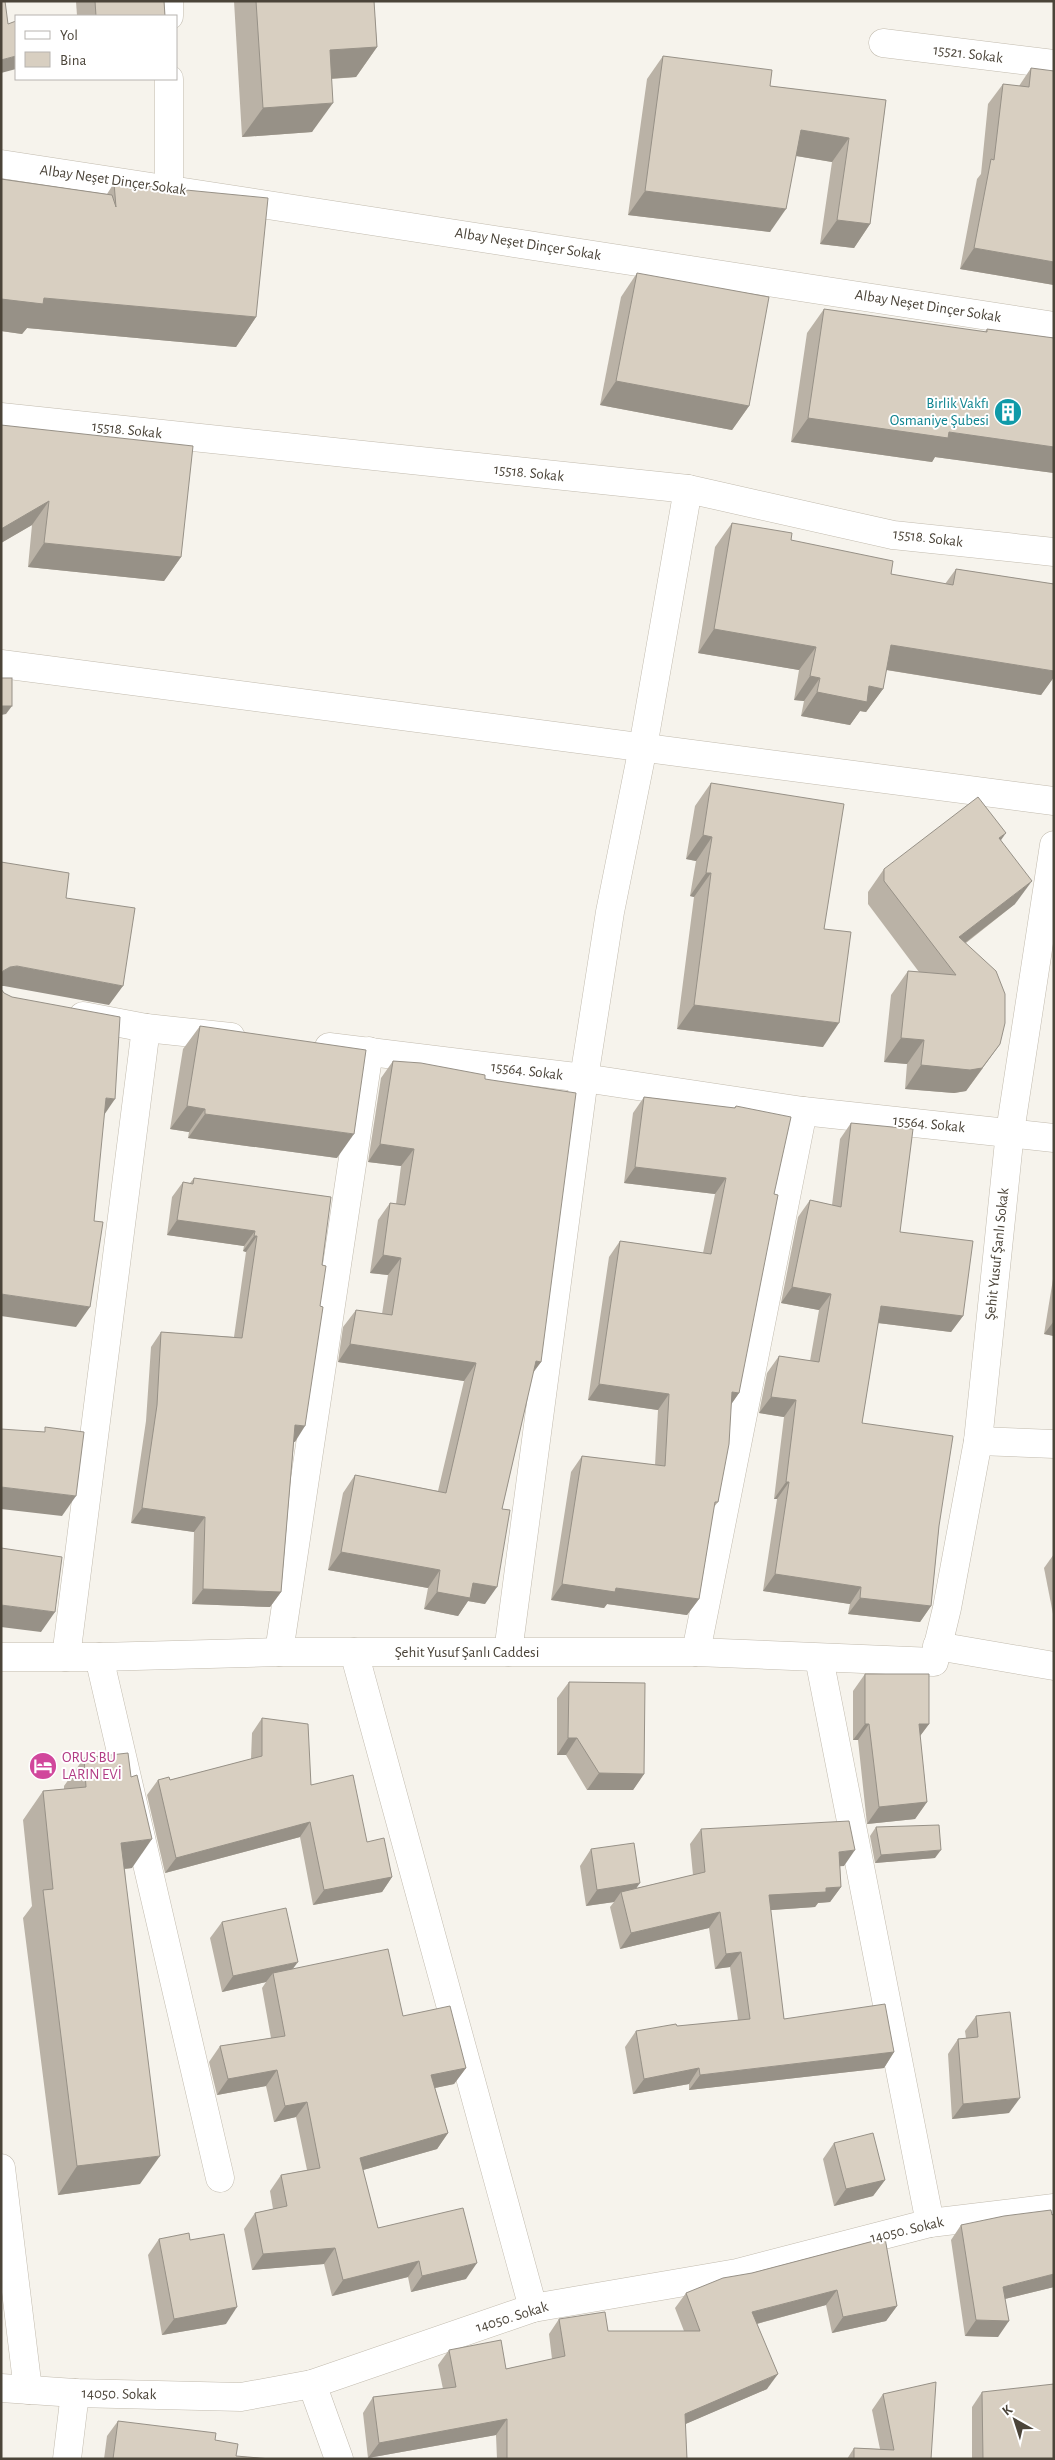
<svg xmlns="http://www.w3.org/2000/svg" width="1055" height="2460" font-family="'Alegreya Sans',sans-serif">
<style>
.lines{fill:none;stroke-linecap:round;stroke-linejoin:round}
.minor-casing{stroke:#c2bbae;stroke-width:29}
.minor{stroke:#fff;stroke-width:28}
.wall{fill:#bab2a6}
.shaded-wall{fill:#979187}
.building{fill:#d8cfc1;stroke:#979187}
.labels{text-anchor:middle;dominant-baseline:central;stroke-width:4;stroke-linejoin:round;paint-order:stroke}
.street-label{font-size:15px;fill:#4b4439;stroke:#fff}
.culture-label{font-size:15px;fill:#0d838f;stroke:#fff;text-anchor:end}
.hotel-label{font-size:15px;fill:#b23c85;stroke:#fff;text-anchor:start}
</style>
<rect width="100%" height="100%" fill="#f6f3ec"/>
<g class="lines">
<defs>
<g id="minor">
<path d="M169,16V1"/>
<path d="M883,43L1054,64"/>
<path d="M1,164L1054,326"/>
<path d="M169,188V79"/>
<path d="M1,417L688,489L893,535L1054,552"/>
<path d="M1,664L1054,801"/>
<path d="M83,1016L146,1028L231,1037"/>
<path d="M329,1047L584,1078L803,1111L1054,1138"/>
<path d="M978,1441L1054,1444"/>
<path d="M937,1646L1054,1666"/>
<path d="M279,1652L369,1051"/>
<path d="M354,1652L533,2308"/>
<path d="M508,1652L584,1078L610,912L643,747L688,489"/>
<path d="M696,1652L803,1111"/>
<path d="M1,1657H99L279,1652H696L934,1662L947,1608L978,1441L1010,1132L1054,845"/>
<path d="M66,1657L146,1028"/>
<path d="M99,1657L220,2178"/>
<path d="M819,1658L930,2223"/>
<path d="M1,2168L28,2390"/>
<path d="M312,2384L339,2459"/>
<path d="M1,2388L75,2393L241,2397L312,2384L533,2308L737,2273L930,2223L1054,2208"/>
<path d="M67,2459L75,2393"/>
</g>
</defs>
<use href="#minor" class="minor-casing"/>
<use href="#minor" class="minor"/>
</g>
<g class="wall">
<path d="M76,1H164L165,16H77Z"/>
<path d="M234,1H374L377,47L356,77L332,79L312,132L242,137Z"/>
<path d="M663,56L770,86L886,100L870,224L854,248L820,244L832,162L796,156L770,232L628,215L647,79Z"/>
<path d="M1031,68L1054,285L960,269L977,179L981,174L988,104L1003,84L1019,86Z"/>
<path d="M1,179L107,194L114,183L256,317L236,347L27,328L22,334L1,331Z"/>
<path d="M637,273L749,406L732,430L600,405L621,297Z"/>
<path d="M824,309L985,332L987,329L1054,338V473L935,457L932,462L791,442L807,333Z"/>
<path d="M1,425L181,557L164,581L28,567L32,525L1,543Z"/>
<path d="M732,523L791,540L891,574L945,584L956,569L1054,584V677L1041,695L886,670L883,689L866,712L860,711L850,725L801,716L804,701L794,700L799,670L698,653L715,547Z"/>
<path d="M711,783L824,929L823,1047L677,1029L694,897L690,896L696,861L686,859L695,806Z"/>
<path d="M1001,840L1015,904L966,943L983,1068L966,1091L954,1093L905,1089L907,1064L884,1062L891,995L908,971L919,972L868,904V892L884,869Z"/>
<path d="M200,1026L337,1158L188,1138L189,1132L170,1129L183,1049Z"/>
<path d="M393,1061L485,1079L541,1362L533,1373L502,1509L485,1604L468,1601L458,1616L424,1609L428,1588L328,1570L343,1493L355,1475L438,1491L464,1381L338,1362L343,1327L356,1310L382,1314L388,1275L370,1273L378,1220L390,1203L396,1204L401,1166L368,1162L381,1078Z"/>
<path d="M644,1097L734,1108L736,1106L774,1194L739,1393L731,1404L718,1502L714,1507L699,1599L687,1615L607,1604L604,1608L551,1600L571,1472L582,1456L655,1465L658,1410L588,1400L609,1257L620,1241L703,1253L715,1194L624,1183L633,1113Z"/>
<path d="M851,1123L900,1232L963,1316L951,1332L878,1323L862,1423L939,1526L931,1606L920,1622L848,1614L850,1604L763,1591L777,1499H774L784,1417L759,1413L767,1373L779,1356L810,1361L819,1310L781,1303L798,1217L810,1200L832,1205L840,1139Z"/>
<path d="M194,1178L331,1197L295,1442L294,1441L281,1592L270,1607L192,1604L194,1532L131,1523L146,1421L151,1347L161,1332L234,1337L246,1252L243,1251L244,1246L167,1235L172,1197L183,1182L190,1183Z"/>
<path d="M1054,1273V1336L1044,1334Z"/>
<path d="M1054,1554V1619L1044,1568Z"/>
<path d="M865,1674L929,1724L920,1736L927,1802L915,1819L867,1824L858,1740H853V1691Z"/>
<path d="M569,1682L644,1774L633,1790H587L566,1755H557V1698Z"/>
<path d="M262,1718L311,1785L367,1842L392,1877L382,1892L313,1905L300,1837L165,1873L147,1795L158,1780H170L251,1759L252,1733Z"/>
<path d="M84,1758L132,1868L125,1869L140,2184L58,2195L23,1918L32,1906L23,1820L43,1791L64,1789V1786Z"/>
<path d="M876,1827L935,1858L875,1863L870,1836Z"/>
<path d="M701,1829L844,1866H840L841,1887L830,1902L818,1903L815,1907L770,1910L784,2019L894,2052L884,2068L689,2090V2084L633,2094L625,2047L636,2031L738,2020L730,1967L715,1969L709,1928L620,1949L610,1907L614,1902L586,1906L580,1866L591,1849L637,1888L693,1875L690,1844Z"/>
<path d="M222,1922L293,1969L403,2016L466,2068L454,2084L435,2088L448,2133L437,2149L363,2170L378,2228L466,2279L411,2292L408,2277L332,2296L324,2264L252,2270L244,2229L255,2213L273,2209L270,2191L281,2175L307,2170L296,2117L274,2122L266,2086L217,2095L209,2062L220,2046L271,2038L262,1988L266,1982L222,1992L210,1938Z"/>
<path d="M976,2016L1009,2113L952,2119L948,2054L958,2039L966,2038L965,2031Z"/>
<path d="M834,2143L885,2180L873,2196L834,2206L823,2159Z"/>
<path d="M1054,2214V2287L1005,2299L998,2337L965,2336L951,2240L961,2225Z"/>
<path d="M885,2238L897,2306L886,2321L832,2333L826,2305L757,2324L767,2389L685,2424L687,2459H497L496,2435L368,2458L363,2413L373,2397L443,2389L438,2365L449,2350L506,2369L552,2359L549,2334L559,2319L608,2331H684L675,2308L686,2293L752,2273Z"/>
<path d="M159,2239L190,2240L226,2324L162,2335L148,2255Z"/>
<path d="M982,2392L1054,2459H972V2407Z"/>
<path d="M883,2394L931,2459H847L854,2448L880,2449L872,2410Z"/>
<path d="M118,2421L215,2440L236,2456L271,2459H104L107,2436Z"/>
</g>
<g class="shaded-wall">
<path d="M377,47L356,77L309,80L330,50Z"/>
<path d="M16,56V69L1,73V60Z"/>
<path d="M333,103L312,132L242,137L263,108Z"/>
<path d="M801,130L849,138L832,162L785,154Z"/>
<path d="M645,191L786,209L770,232L628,215Z"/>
<path d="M837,220L870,224L854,248L820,244Z"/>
<path d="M974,248L1054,262V285L960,269Z"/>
<path d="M44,298L256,317L236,347L27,328L22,334L1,331V299Z"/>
<path d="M616,381L749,406L732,430L600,405Z"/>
<path d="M808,418L949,432L1054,447V473L935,457L932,462L791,442Z"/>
<path d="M49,501L32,525L1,543V529Z"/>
<path d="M44,543L181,557L164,581L28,567Z"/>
<path d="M714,629L816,647L799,670L698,653Z"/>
<path d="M891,645L1054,671V677L1041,695L875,668Z"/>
<path d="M810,676L820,678L804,701L794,700Z"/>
<path d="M869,686L883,689L866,712L860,711L850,725L801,716L817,692Z"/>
<path d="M1,706H12L6,714L1,715Z"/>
<path d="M1006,833L989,857L999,838Z"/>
<path d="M703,835L712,837L696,861L686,859Z"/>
<path d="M706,873H711L694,897L690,896Z"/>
<path d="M1032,881L1015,904L944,959L959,937Z"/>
<path d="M17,966L123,986L109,1005L4,986H1V974L3,971L10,967Z"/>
<path d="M694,1005L839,1023L823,1047L677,1029Z"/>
<path d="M901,1038L924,1040L907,1064L884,1062Z"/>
<path d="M1000,1044L966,1091L954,1093L905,1089L921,1065Z"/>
<path d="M106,1098L115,1099L102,1118Z"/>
<path d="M187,1106L205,1109L189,1132L170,1129Z"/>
<path d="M205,1114L354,1134L337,1158L188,1138Z"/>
<path d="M380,1144L414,1149L401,1166L368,1162Z"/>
<path d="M635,1167L726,1178L715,1194L624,1183Z"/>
<path d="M177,1220L255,1231L244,1246L167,1235Z"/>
<path d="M254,1236H257L246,1252L243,1251Z"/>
<path d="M383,1255L401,1258L388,1275L370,1273Z"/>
<path d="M792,1287L831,1294L819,1310L781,1303Z"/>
<path d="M1,1294L90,1307L76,1327L1,1316Z"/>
<path d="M881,1306L963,1316L951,1332L870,1322Z"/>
<path d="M1054,1321V1336L1044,1334Z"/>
<path d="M350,1344L476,1363L464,1381L338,1362Z"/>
<path d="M536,1361L541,1362L528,1379Z"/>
<path d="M599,1384L669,1394L658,1410L588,1400Z"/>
<path d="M732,1392L739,1393L728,1409Z"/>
<path d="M771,1397L796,1400L784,1417L759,1413Z"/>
<path d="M295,1425L305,1426L295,1442L285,1440Z"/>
<path d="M786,1482H789L777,1499H774Z"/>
<path d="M1,1487L76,1496L62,1516L1,1509Z"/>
<path d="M142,1508L205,1517L194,1532L131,1523Z"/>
<path d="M341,1552L440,1570L428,1588L328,1570Z"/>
<path d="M775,1574L861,1587L850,1604L763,1591Z"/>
<path d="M473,1583L497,1587L485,1604L468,1601L458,1616L424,1609L437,1592Z"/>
<path d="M562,1584L616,1588L699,1599L687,1615L607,1604L604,1608L551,1600Z"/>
<path d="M203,1589L281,1592L270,1607L192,1604Z"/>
<path d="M860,1598L931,1606L920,1622L848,1614Z"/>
<path d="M1,1605L55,1612L41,1632L1,1627Z"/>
<path d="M865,1724H869L858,1740H853Z"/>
<path d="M919,1724H929L917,1740Z"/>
<path d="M568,1738H577L566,1755H557Z"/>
<path d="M599,1773L644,1774L633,1790H587Z"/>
<path d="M927,1802L915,1819L867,1824L879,1807Z"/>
<path d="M310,1822L300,1837L165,1873L176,1858Z"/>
<path d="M152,1839L132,1868L101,1871L121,1843Z"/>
<path d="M855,1850L844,1866L828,1867L839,1852Z"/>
<path d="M941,1850L935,1858L875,1863L881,1855Z"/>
<path d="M392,1877L382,1892L313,1905L324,1890Z"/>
<path d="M640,1883L628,1900L621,1892L614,1902L586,1906L597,1890Z"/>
<path d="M841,1887L830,1902L818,1903L815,1907L758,1911L769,1895L826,1888Z"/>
<path d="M720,1912L709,1928L620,1949L631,1933Z"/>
<path d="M741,1952L730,1967L715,1969L726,1954Z"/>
<path d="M298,1962L286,1978L273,1973L266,1982L222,1992L233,1976Z"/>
<path d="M894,2052L884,2068L689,2090L700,2075Z"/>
<path d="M466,2068L454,2084L420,2091L431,2075Z"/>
<path d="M699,2068L689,2084L633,2094L644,2079Z"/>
<path d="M277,2070L266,2086L217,2095L228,2079Z"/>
<path d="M1020,2098L1009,2113L952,2119L963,2104Z"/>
<path d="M307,2102L296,2117L274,2122L285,2106Z"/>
<path d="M448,2133L437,2149L349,2174L360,2158Z"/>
<path d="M160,2156L140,2184L58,2195L77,2166Z"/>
<path d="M885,2180L873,2196L834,2206L846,2189Z"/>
<path d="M335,2248L324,2264L252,2270L263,2254Z"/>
<path d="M419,2261L408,2277L332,2296L343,2280Z"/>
<path d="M477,2263L466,2279L411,2292L422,2276Z"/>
<path d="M1054,2274V2287L992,2302L1003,2287Z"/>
<path d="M837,2290L826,2305L741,2328L752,2312Z"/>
<path d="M897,2306L886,2321L832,2333L843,2317Z"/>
<path d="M237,2307L226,2324L162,2335L174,2319Z"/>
<path d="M976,2320L1009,2321L998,2337L965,2336Z"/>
<path d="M778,2374L767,2389L674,2429L685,2414Z"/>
<path d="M507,2419L496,2435L368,2458L379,2443Z"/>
</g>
<g class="building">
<path d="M1,1H5L8,24L16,21V56L1,60Z"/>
<path d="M95,1H164L165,16H96Z"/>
<path d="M256,1H374L377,47L330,50L333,103L263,108Z"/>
<path d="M663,56L772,70L770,86L886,100L870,224L837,220L849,138L801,130L786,209L645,191Z"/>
<path d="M1031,68L1054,71V262L974,248L991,159L994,160L1003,84L1029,87Z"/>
<path d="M1,179L112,195L116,207L114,183L268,198L256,317L44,298L43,304L1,299Z"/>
<path d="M637,273L769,297L749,406L616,381Z"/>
<path d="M824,309L987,332V329L1054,338V447L949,432L948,438L808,418Z"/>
<path d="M1,425L193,446L181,557L44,543L49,501L1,529Z"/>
<path d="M732,523L792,533L791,540L893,561L891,574L953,585L956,569L1054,584V671L891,645L883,689L869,686L867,702L817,692L820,678L810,676L816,647L714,629Z"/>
<rect x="1" y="678" width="11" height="28"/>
<path d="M711,783L844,804L824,929L851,932L839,1023L694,1005L711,873H706L712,837L703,835Z"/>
<path d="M978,797L1006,833L999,838L1032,881L959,937L996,971L1005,994V1023L1000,1044L982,1068L970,1070L921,1065L924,1040L901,1038L908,971L956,975L884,881V869Z"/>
<path d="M1,862L69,873L66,898L135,908L123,986L17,966L10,967L3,971L1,975Z"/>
<path d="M1,989L4,993L12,997L120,1017L115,1099L106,1098L94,1221L103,1222L90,1307L1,1294Z"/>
<path d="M200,1026L366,1050L354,1134L205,1114V1109L187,1106Z"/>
<path d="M393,1061L421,1063L485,1075V1079L576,1093L541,1362L536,1361L502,1509L510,1510L497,1587L473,1583L470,1598L437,1592L440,1570L341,1552L355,1475L446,1493L476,1363L350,1344L356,1310L392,1315L401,1258L383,1255L390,1203L405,1205L414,1149L380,1144Z"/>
<path d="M644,1097L735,1108L736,1106L791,1117L774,1194L778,1195L739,1393L732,1392L729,1444L718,1502H715L699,1599L616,1588L615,1592L562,1584L582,1456L665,1466L669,1394L599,1384L620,1241L711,1254L726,1178L635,1167Z"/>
<path d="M851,1123L913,1129L900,1232L973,1241L963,1316L881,1306L862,1423L953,1436L939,1526L931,1606L860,1598L861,1587L775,1574L789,1482H786L796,1400L771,1397L779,1356L819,1362L831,1294L792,1287L810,1200L841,1207Z"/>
<path d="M194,1178L331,1197L322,1265L326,1266L320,1306L323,1307L305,1426L295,1425L281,1592L203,1589L205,1517L142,1508L157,1405L161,1332L242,1338L257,1236H254L255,1231L177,1220L183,1182L193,1184Z"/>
<path d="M45,1427L84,1432L76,1496L1,1487V1429L45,1432Z"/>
<path d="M1,1548L62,1557L55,1612L1,1605Z"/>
<path d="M865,1674H929V1724H919L927,1802L879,1807L869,1724H865Z"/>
<path d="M569,1682L645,1683L644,1774L599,1773L577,1738H568Z"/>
<path d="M262,1718L308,1724L311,1785L353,1775L367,1842L384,1838L392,1877L324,1890L310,1822L176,1858L158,1780L169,1777L170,1780L262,1756Z"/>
<path d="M128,1753L131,1777L137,1775L152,1839L121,1843L160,2156L77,2166L43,1890L53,1889L43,1791L86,1787L84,1758Z"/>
<path d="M849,1821L855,1850L839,1852L841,1887L826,1888V1892L769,1895L784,2019L885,2004L894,2052L700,2075L699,2068L644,2079L636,2031L676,2024L677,2026L750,2019L741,1952L726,1954L720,1912L631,1933L621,1892L705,1872L701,1829Z"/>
<path d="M939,1825L941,1850L881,1855L876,1827Z"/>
<path d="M634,1843L640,1883L597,1890L591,1849Z"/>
<path d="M286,1908L298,1962L233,1976L222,1922Z"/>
<path d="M388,1949L403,2016L450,2006L466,2068L431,2075L448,2133L360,2158L378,2228L463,2208L477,2263L422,2276L419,2261L343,2280L335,2248L263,2254L255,2213L287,2206L281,2175L320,2168L307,2102L285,2106L277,2070L228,2079L220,2046L285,2036L273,1973Z"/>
<path d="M1010,2012L1020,2098L963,2104L958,2039L978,2037L976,2016Z"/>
<path d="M873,2133L885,2180L846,2189L834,2143Z"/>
<path d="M1051,2210L1052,2215L1054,2214V2274L1003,2287L1009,2321L976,2320L961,2225L1004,2216Z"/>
<path d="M189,2233L190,2240L224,2234L237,2307L174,2319L159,2239Z"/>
<path d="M885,2238L897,2306L843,2317L837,2290L752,2312L778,2374L685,2414L687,2459H507V2419L379,2443L373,2397L456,2387L449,2350L501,2340L506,2369L565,2356L559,2319L605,2312L608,2331H700L686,2293L723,2278L752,2273Z"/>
<path d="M936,2382L931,2459H854V2448L894,2450L883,2394Z"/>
<path d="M1054,2384V2459H983L982,2392Z"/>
<path d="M118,2421L216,2433L215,2440L238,2444L236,2456L271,2459H113Z"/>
</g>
<defs>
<symbol id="building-disc" viewBox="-11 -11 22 22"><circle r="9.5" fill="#0f9aa8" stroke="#fff"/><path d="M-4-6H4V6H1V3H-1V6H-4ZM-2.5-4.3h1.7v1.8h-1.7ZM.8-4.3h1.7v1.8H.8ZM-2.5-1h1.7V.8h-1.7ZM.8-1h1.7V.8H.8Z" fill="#fff"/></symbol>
<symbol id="hotel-disc" viewBox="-11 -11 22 22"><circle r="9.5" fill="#d1479c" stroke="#fff"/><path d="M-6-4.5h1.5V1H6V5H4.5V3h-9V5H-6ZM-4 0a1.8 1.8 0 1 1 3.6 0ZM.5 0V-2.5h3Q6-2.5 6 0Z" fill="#fff"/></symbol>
</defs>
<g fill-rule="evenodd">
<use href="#building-disc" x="992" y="396" width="32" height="32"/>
<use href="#hotel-disc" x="27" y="1750" width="32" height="32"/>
</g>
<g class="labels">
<g class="street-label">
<text transform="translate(968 54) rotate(7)">15521. Sokak</text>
<text transform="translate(113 180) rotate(8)">Albay Neşet Dinçer Sokak</text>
<text transform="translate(528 244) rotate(9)">Albay Neşet Dinçer Sokak</text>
<text transform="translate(928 306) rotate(9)">Albay Neşet Dinçer Sokak</text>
<text transform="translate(127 430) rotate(6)">15518. Sokak</text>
<text transform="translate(529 473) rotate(6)">15518. Sokak</text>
<text transform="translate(928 538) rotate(7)">15518. Sokak</text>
<text transform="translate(527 1071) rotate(7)">15564. Sokak</text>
<text transform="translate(929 1124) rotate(6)">15564. Sokak</text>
<text transform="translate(997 1254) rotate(-84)">Şehit Yusuf Şanlı Sokak</text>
<text x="467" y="1652">Şehit Yusuf Şanlı Caddesi</text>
<text transform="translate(907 2230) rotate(-13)">14050. Sokak</text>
<text transform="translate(512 2317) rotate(-17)">14050. Sokak</text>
<text transform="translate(119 2394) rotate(1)">14050. Sokak</text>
</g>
<g class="culture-label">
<text x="989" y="403">Birlik Vakfı<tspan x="989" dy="17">Osmaniye Şubesi</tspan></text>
</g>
<g class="hotel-label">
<text x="62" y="1757">ORUS BU<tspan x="62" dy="17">LARIN EVİ</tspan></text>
</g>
</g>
<rect width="1055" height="2460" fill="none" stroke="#4b4439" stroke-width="5"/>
<rect x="15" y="15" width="162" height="65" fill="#ffffff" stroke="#b7b4b0"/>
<rect x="25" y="31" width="25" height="8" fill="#ffffff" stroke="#b7b4b0"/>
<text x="60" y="40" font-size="15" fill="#4b4439">Yol</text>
<rect x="25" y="52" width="25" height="15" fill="#d8cfc1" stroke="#b7b4b0"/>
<text x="60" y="65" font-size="15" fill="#4b4439">Bina</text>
<g transform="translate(1015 2420) rotate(321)" stroke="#ffffff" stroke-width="4" paint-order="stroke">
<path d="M0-4L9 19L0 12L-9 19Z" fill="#4b4439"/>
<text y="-8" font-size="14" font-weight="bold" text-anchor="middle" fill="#4b4439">K</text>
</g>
</svg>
